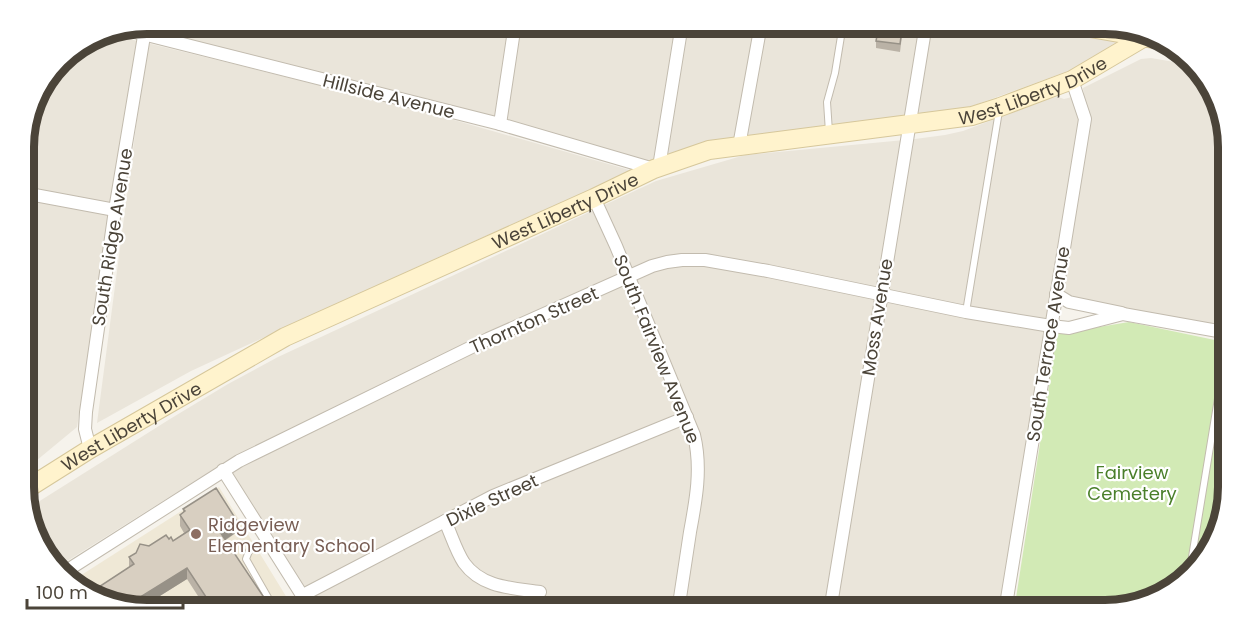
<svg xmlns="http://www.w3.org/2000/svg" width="1253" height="635" font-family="Poppins,sans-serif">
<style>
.residential{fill:#eae5da}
.education{fill:#efe8d6}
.green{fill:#d2eab5}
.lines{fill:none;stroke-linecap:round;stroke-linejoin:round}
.service-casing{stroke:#c2bbae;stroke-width:8}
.minor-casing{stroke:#c2bbae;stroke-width:14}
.secondary-casing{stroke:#d6c79b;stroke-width:20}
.service{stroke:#fff;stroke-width:6}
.minor{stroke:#fff;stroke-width:12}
.secondary{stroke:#fff3cd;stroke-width:18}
.wall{fill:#bab2a6}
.shaded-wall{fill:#979187}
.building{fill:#d8cfc1;stroke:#979187;stroke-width:1.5}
.education-dot{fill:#8d6e63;stroke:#fff;stroke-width:2}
.labels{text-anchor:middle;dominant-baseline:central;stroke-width:4.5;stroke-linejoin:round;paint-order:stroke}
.street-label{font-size:18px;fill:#4b4439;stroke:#fff}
.park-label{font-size:18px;fill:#4a7f2a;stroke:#fff}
.education-label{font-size:18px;fill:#785e54;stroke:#fff;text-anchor:start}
.rim{fill:none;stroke:#4b4439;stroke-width:8}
</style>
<rect width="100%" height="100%" fill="#f6f3ec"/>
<g class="residential">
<path d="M148,24H679L654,160L651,162L135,27Z"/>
<path d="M684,24H1105L1140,32L1085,65L964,109L666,156Z"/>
<path d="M106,32L137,41L77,427L25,470L24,139L37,93L66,55L101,33Z"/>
<path d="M147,43L405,106L633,171L456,249L191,371L97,423Z"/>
<path d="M1151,58L1192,65L1208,79L1228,132L1229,330L1075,298L1065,293L1063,289L1089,118L1088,109L1084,96L1083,88L1141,59Z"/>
<path d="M1058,97L1064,99L1072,97L1079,118V128L1000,611H318L225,462L56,568L49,562L27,509L170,419L228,384L278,357L656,181L745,155L915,139L945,135L963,131L1051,98Z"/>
</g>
<path class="education" d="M219,487L295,611H148L93,598L72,581Z"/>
<path class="green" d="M1129,322L1229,343V488L1216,542L1174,590L1113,611H1014L1057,334Z"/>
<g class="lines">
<defs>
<g id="service">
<path d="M829,132L827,102L835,73L843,24"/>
<path d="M966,312L999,111"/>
<path d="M267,539L249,551L246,559L274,608H284L303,595"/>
<path d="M1191,563L1224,362"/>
</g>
<g id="minor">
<path d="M123,29L500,124L654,169"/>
<path d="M500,124L515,24"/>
<path d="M739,146L761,24"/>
<path d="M659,167L682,24"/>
<path d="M24,193L115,210"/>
<path d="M594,198L616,246L694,435C702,468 696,500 690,532C686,559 682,585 678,611"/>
<path d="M1056,294L1069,302L1122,313"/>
<path d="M1221,331L1228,285"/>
<path d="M90,449L85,429L86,412L115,210L146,24"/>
<path d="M223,470L312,611"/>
<path d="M445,521C451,534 456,551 464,563C482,588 513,588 540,592"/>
<path d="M63,573L239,461L488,339L652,266L667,262L682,260H705L768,271L966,312L1051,326L1069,328L1123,314L1229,333"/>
<path d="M303,595L493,496L687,417"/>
<path d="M830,611L926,24"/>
<path d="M1005,611L1085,119L1072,80"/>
</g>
<g id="secondary">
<path d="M1067,24L1165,41"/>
<path id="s1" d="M25,490L90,449L285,337L594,198L654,169L709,150L972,116L1000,107L1072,80L1143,38"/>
</g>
</defs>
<use href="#service" class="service-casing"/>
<use href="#minor" class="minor-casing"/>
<use href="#secondary" class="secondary-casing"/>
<use href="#service" class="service"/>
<use href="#minor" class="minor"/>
<use href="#secondary" class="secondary"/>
</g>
<g class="wall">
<path d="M902,36L900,52L876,48V41Z"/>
<path d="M183,509L237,532L226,540L269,611L207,610L187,579L139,609L93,598L129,567V557L149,546L169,539L173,541L184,533L180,526V515L183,513Z"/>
</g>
<g class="shaded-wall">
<path d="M237,521V532L220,543V532Z"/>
<path d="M187,568V579L139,609L126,606Z"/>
<path d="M269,605V611H259Z"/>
</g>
<g class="building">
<path d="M879,25L902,28L900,44L876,41Z"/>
<path d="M216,488L237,521L220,532L269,605L259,611H205L212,606L187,568L126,606L93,598L88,594L134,564L129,557L136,553L140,544L149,546L166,535L169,539L171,537L173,541L190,530L180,515L185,511L183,509Z"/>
</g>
<circle class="education-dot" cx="196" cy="534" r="6"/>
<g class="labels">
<g class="street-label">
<text stroke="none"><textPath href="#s1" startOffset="1096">West Liberty Drive</textPath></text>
<text transform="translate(389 96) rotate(14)">Hillside Avenue</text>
<text stroke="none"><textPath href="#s1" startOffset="609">West Liberty Drive</textPath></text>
<text transform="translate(112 237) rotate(-81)">South Ridge Avenue</text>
<text transform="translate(877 317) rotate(-81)">Moss Avenue</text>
<text transform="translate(534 320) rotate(-24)">Thornton Street</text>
<text transform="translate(1048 344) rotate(-81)">South Terrace Avenue</text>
<text transform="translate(657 349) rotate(68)">South Fairview Avenue</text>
<text stroke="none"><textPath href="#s1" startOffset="124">West Liberty Drive</textPath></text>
<text transform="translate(492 500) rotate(-25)">Dixie Street</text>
</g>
<g class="park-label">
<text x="1132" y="472">Fairview<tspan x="1132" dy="21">Cemetery</tspan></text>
</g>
<g class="education-label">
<text x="208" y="524">Ridgeview<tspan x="208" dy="21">Elementary School</tspan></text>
</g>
</g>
<path d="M0 0H1253V635H0ZM147 34H1105A113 113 0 0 1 1218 147V487A113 113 0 0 1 1105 600H147A113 113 0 0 1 34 487V147A113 113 0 0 1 147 34Z" fill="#fff" fill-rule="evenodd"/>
<path class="rim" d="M147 34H1105A113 113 0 0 1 1218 147V487A113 113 0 0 1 1105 600H147A113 113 0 0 1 34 487V147A113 113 0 0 1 147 34Z"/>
<path d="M27 599v9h156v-9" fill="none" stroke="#4b4439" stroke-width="3"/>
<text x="36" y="599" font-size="18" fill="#4b4439" stroke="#ffffff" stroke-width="4.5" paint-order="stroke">100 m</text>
</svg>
